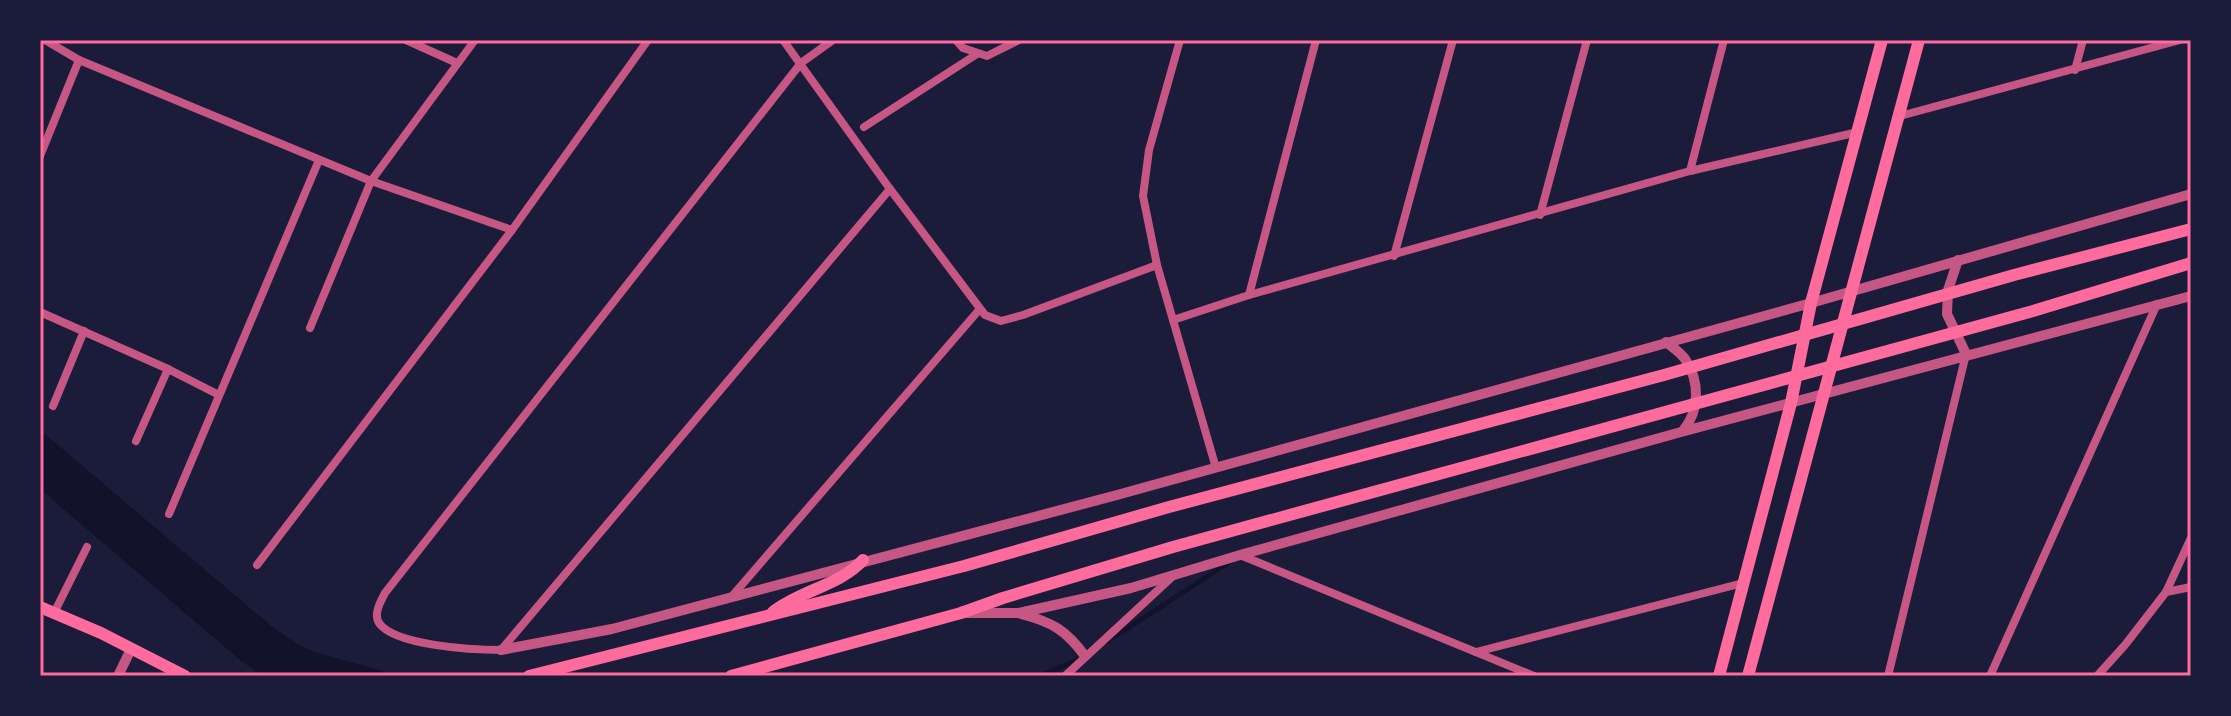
<svg xmlns="http://www.w3.org/2000/svg" width="2231" height="716" font-family="'PT Sans',sans-serif">
<style>
.water{fill:#12122b}
.lines{fill:none;stroke-linecap:round;stroke-linejoin:round}
.stream{stroke:#12122b;stroke-width:5}
.minor{stroke:#c65784;stroke-width:8}
.tertiary{stroke:#c65784;stroke-width:10}
.secondary{stroke:#ff6b9d;stroke-width:12}
.primary{stroke:#ff6b9d;stroke-width:12}
.neatline{fill:none;stroke:#ff6b9d;stroke-width:3}
</style>
<rect width="100%" height="100%" fill="#1b1b3a"/>
<path class="water" d="M40,430L270,625L295,643L317,653L402,676H263L240,660L40,489Z"/>
<g class="lines">
<g class="stream">
<path d="M1108,641L1231,561"/>
<path d="M1041,676L1083,657"/>
</g>
<g class="minor">
<path d="M45,40L79,60L371,181L512,230"/>
<path d="M406,40L457,63"/>
<path d="M783,40L890,189L985,315L1001,321L1023,315L1157,265"/>
<path d="M833,40L801,63L385,593C381,601 373,614 379,623C395,646 475,650 501,650L890,189"/>
<path d="M956,40L963,48L987,56L1019,40"/>
<path d="M1180,40L1149,150L1143,196L1157,265L1216,468"/>
<path d="M2075,70L2083,40"/>
<path d="M1900,116L2180,40"/>
<path d="M864,127L977,54"/>
<path d="M40,156L79,60"/>
<path d="M1690,171L1724,40"/>
<path d="M1540,215L1587,40"/>
<path d="M1394,256L1453,40"/>
<path d="M1249,295L1316,40"/>
<path d="M40,312L168,369L219,395"/>
<path d="M1173,320L1249,295L1690,171L1858,132"/>
<path d="M310,328L371,181L475,40"/>
<path d="M53,406L84,331"/>
<path d="M136,441L168,369"/>
<path d="M169,514L319,160"/>
<path d="M1240,555L1534,676"/>
<path d="M257,565L512,230L648,40"/>
<path d="M2166,592L2191,587"/>
<path d="M733,595L979,310"/>
<path d="M54,613L87,547"/>
<path d="M1476,652L1743,583"/>
<path d="M1065,676L1172,577"/>
<path d="M1888,676L1966,354"/>
<path d="M1990,676L2157,304"/>
<path d="M2097,676L2125,645L2166,592L2191,538"/>
</g>
<g class="tertiary">
<path d="M1958,260L1948,290L1947,314L1966,354"/>
<path d="M1666,342C1672,347 1680,352 1685,359C1700,381 1700,410 1683,431"/>
<path d="M967,613H1019L1131,588L1240,555L1681,432L2191,296"/>
<path d="M1021,614C1052,622 1066,630 1085,656"/>
<path d="M501,650L612,629L1117,495L1811,303L2191,194"/>
<path d="M118,676L131,649"/>
</g>
<g class="secondary">
<path d="M1719,676L1791,403L1811,303L1882,40"/>
<path d="M1748,676L1919,40"/>
</g>
<g class="primary">
<path d="M40,607L101,633L185,676"/>
<path d="M773,612C801,590 839,586 863,560"/>
<path d="M529,676L964,566L1169,507L1664,375L2014,275L2191,229"/>
<path d="M731,676L961,613L1003,598L1173,547L2033,311L2191,263"/>
</g>
</g>
<rect width="2231" height="716" fill="none" stroke="#1b1b3a" stroke-width="84"/>
<rect x="42" y="42" width="2147" height="632" class="neatline"/>
</svg>
